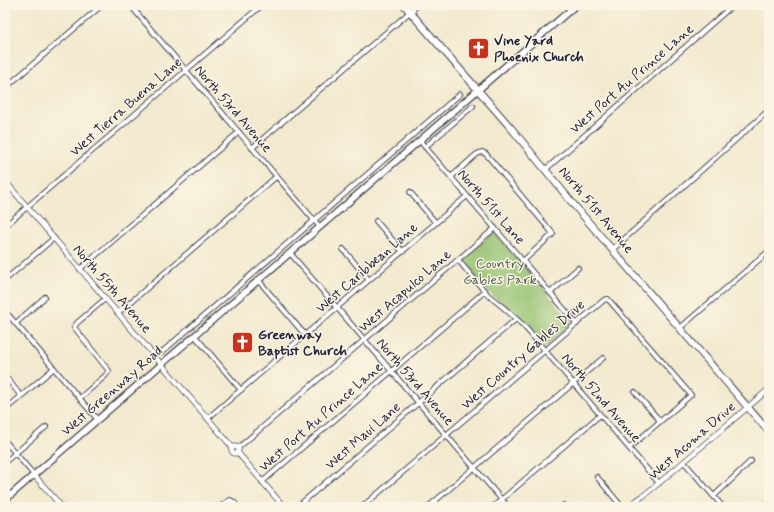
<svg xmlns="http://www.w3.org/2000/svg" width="774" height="512" font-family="Mynerve,sans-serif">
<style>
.green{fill:#96c371;stroke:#5c7256}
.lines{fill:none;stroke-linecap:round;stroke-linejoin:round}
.minor-casing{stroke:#414051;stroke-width:6}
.tertiary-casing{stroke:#414051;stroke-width:6}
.secondary-casing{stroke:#414051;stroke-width:8}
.primary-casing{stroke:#414051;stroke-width:8}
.minor{stroke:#fff;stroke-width:4}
.tertiary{stroke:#fff;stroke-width:4.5}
.secondary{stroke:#fff;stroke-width:5.5}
.primary{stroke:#fff;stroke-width:6}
.labels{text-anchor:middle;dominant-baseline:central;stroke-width:3;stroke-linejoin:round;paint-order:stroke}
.poi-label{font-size:14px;font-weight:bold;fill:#22223b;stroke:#fcf5e5;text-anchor:start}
.street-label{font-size:14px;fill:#22223b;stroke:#fcf5e5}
.park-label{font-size:14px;fill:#4b5a4e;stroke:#fcf5e5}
</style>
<rect width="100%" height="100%" fill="#fcf5e5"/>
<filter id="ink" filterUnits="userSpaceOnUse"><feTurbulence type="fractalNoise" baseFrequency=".025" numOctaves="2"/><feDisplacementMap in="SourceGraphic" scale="8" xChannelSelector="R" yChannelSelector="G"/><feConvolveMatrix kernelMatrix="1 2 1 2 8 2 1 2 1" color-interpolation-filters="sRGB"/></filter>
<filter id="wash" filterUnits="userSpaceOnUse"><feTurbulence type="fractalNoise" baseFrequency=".012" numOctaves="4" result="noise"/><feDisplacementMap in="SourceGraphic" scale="16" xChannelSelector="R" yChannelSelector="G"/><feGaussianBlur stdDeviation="0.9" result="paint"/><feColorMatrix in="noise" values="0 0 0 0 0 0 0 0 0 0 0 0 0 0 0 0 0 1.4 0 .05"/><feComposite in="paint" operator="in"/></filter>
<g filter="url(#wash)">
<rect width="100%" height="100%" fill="#f2e9ce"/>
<path class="green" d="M493,233L496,234L572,323L548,345L545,346L518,317L488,291L463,261L464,257Z"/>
</g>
<g filter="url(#ink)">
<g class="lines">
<defs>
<g id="minor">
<path d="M130,5L320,227"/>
<path d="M5,88L102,5"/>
<path d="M420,141L577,324"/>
<path d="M425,147L473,106"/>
<path d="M252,148L418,5"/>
<path d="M545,170L733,5"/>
<path d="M451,177L477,154L482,152L486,154L550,230L553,234L523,261"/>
<path d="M410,192L436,223"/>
<path d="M376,221L403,252"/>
<path d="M5,226L262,5"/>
<path d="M343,249L369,280"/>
<path d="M613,249L769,110"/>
<path d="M290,253L508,507"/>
<path d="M458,260L488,295L504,308L523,325L659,483"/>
<path d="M80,269L239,132"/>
<path d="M5,280L54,238"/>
<path d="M259,281L306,336"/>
<path d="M550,293L578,268"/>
<path d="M5,311L98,420"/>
<path d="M118,313L277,176"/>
<path d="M16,323L45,297"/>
<path d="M680,328L769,251"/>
<path d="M195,336L241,390"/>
<path d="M162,352L460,94"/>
<path d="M5,376L21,396"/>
<path d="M635,392L660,421"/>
<path d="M80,398L105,376L109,371L74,327L77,323L105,299"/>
<path d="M5,410L54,368"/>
<path d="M208,418L467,196"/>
<path d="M5,441L34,475"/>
<path d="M238,448L495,228"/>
<path d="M5,462L46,427"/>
<path d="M684,462L723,507"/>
<path d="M597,477L622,507"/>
<path d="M262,482L485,291"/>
<path d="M714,496L751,461"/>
<path d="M564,505L565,507"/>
<path d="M220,507L230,500L234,502L238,507"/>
<path d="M297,507L516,319"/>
<path d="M362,507L604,300L608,299L691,395L629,448"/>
<path d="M428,507L603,358"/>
<path d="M493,507L600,415"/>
<path d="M764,507L769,502"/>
</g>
<g id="tertiary">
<path d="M5,181L233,448"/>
<circle cx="235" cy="450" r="3.5"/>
<path d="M238,453L284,507"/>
<path d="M34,475L62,507"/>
<path d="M627,507L643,496L659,483L769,389"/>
</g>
<path id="secondary" d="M5,500L576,5"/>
<path id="primary" d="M404,5L511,128L579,211L769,432"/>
</defs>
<use href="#minor" class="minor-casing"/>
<use href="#tertiary" class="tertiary-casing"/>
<use href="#secondary" class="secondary-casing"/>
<use href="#primary" class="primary-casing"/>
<use href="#minor" class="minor"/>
<use href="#tertiary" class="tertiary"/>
<use href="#secondary" class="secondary"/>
<use href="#primary" class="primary"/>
</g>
</g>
<defs>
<symbol id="church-square" viewBox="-11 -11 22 22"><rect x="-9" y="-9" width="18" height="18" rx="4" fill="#c8321e" stroke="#fcf5e5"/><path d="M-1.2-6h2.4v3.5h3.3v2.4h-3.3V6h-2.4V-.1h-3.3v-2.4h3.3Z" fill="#fff"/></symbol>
</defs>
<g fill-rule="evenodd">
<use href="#church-square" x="466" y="36" width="25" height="25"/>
<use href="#church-square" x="230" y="330" width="25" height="25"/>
</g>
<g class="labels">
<g class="poi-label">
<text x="494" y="41">Vine Yard<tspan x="494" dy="16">Phoenix Church</tspan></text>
<text x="258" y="335">Greenway<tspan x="258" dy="16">Baptist Church</tspan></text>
</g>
<g class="street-label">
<text transform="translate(632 79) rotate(-41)">West Port Au Prince Lane</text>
<text transform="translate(126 107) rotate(-41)">West Tierra Buena Lane</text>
<text transform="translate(233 109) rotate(49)">North 53rd Avenue</text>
<text transform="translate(491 207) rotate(49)">North 51st Lane</text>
<text transform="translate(596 210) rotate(50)">North 51st Avenue</text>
<text transform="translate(367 268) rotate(-41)">West Caribbean Lane</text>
<text transform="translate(112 289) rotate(49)">North 55th Avenue</text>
<text transform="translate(405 291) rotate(-41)">West Acapulco Lane</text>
<text transform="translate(523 355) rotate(-41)">West Country Gables Drive</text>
<text transform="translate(415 382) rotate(49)">North 53rd Avenue</text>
<text transform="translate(112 391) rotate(-41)">West Greenway Road</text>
<text transform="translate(601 398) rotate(49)">North 52nd Avenue</text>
<text transform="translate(321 417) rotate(-41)">West Port Au Prince Lane</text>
<text transform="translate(363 436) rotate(-41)">West Maui Lane</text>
<text transform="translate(692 441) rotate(-41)">West Acoma Drive</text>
</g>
<g class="park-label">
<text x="500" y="264">Country<tspan x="500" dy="16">Gables Park</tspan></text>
</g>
</g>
<rect width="774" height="512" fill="none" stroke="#fcf5e5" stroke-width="20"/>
</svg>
